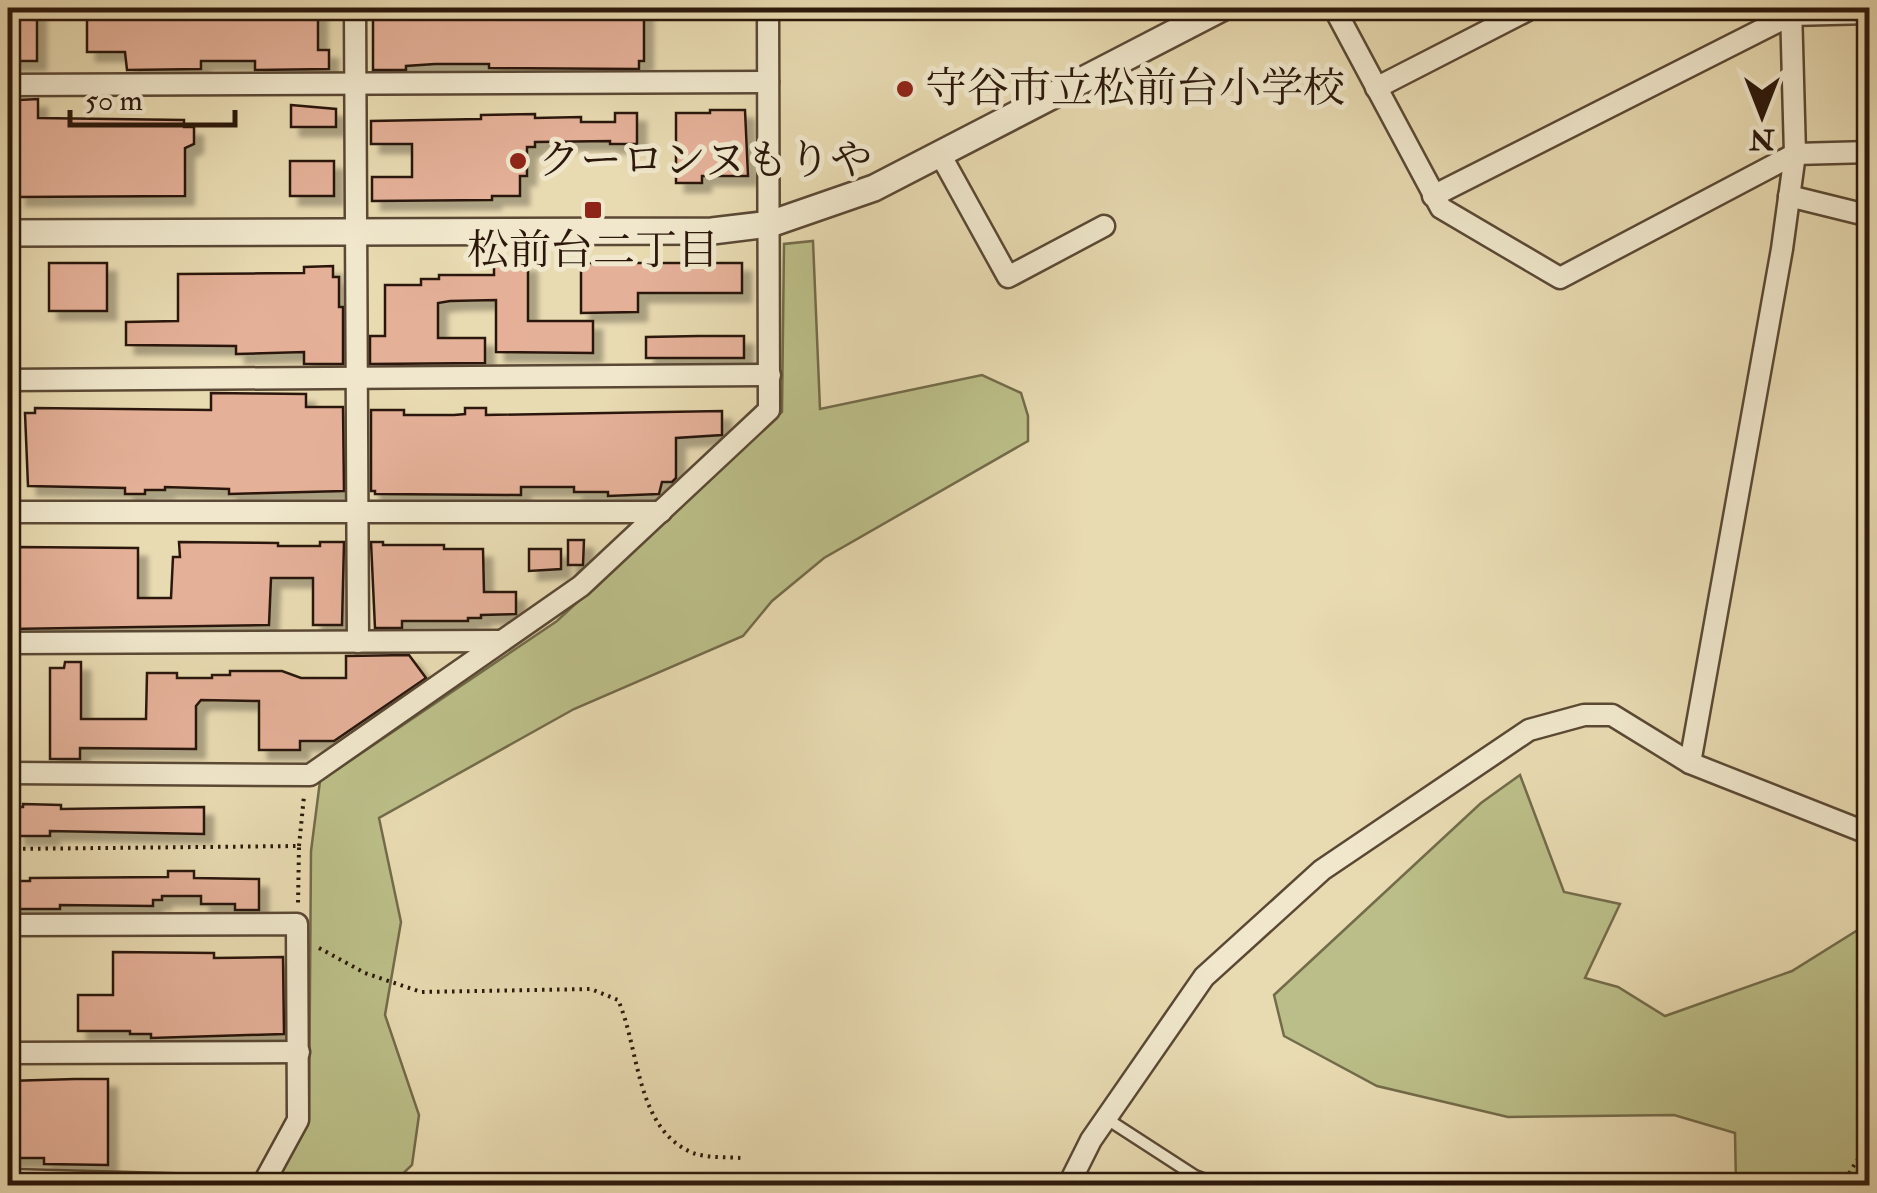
<svg xmlns="http://www.w3.org/2000/svg" width="1877" height="1193" font-family="'IM FELL Double Pica','Noto Serif JP',serif">
<style>
.green{fill:#bbbe88;stroke:#736b4a;stroke-width:2.5}
.building{fill:#e4b098;stroke:#2b180b;stroke-width:2.5;filter:url(#shadow)}
.lines{fill:none;stroke-linecap:round;stroke-linejoin:round}
.service-casing{stroke:#5a4834;stroke-width:15}
.minor-casing{stroke:#5a4834;stroke-width:25}
.tertiary-casing{stroke:#5a4834;stroke-width:30}
.path{stroke:#2b180b;stroke-width:4;stroke-dasharray:2.5 5;stroke-linecap:butt}
.service{stroke:#f0e7cc;stroke-width:10}
.minor{stroke:#f0e7cc;stroke-width:20}
.tertiary{stroke:#f0e7cc;stroke-width:25}
.poi-dot{fill:#8f2418;stroke:#f0e7cc;stroke-width:4}
.labels{text-anchor:middle;dominant-baseline:central;stroke-width:10;stroke-linejoin:round;paint-order:stroke}
.poi-label{font-size:42px;fill:#2b180b;stroke:#f0e7cc;text-anchor:start}
</style>
<defs>
<filter id="shadow"><feDropShadow dx="9" dy="9" stdDeviation="2.5" flood-color="#0004"/></filter>
</defs>
<rect width="100%" height="100%" fill="#e8dab1"/>
<filter id="stains"><feTurbulence type="fractalNoise" baseFrequency=".002" numOctaves="4"/><feColorMatrix values="0 0 0 0 .2 0 0 0 0 .09 0 0 0 0 .02 0 0 0 .5 -.17"/></filter>
<radialGradient id="worn" r=".72"><stop offset=".6" stop-color="#630" stop-opacity="0"/><stop offset="1" stop-color="#630" stop-opacity=".3"/></radialGradient>
<g class="green">
<path d="M813,241L820,409L982,375L1021,393L1028,416V441L824,558L772,601L743,636L574,709L379,818L401,922L385,1015L419,1115L412,1165L391,1185L275,1186L309,1120L311,851L320,781L557,621L782,412L784,244Z"/>
<path d="M1520,775L1564,892L1620,904L1585,978L1618,987L1665,1016L1792,971L1869,923V1185H1736L1735,1133L1674,1115L1508,1117L1377,1086L1284,1036L1274,995L1481,803Z"/>
</g>
<g class="building">
<path d="M19,8H37V61H8V42H19Z"/>
<path d="M127,8H318V50H329V69L255,70V61H201V69L127,70L125,52H87V13H127Z"/>
<path d="M373,8H644V61H639V69L489,68V64H435L406,66V70H373Z"/>
<path d="M38,99V118L184,120V127H194V144L185,148V196L17,197V146H8V120H19V100Z"/>
<path d="M291,105L336,109V127H291Z"/>
<path d="M710,110H745L748,176H702V183H676V113H710Z"/>
<path d="M615,113H637V144H610V141L535,142V147H527V176H520V196H492V200L372,201V177H412V144H371V121L481,119V115L535,114V118L581,117V122H615Z"/>
<rect x="290" y="161" width="44" height="35"/>
<rect x="49" y="263" width="58" height="48"/>
<path d="M528,263V321H593V353L496,352V300L450,301L438,303V338H485V363L370,364V336H385V285H421V279H439V275H494V264Z"/>
<path d="M581,263H742V293H638V312L581,313Z"/>
<path d="M333,266V277H339V307H343V364H304V352L236,354V346L126,345V322L178,321V274L304,273V267Z"/>
<path d="M699,336H744V358H646V337Z"/>
<path d="M211,393L306,394V407H343L344,491L229,494V489L165,487V490H145V494H125V488L28,486L25,413H35V408L211,410Z"/>
<path d="M465,408H486V415L722,411V435L676,438V478L672,482H662L659,494L608,496V492H574V487H521V495L375,494V491H371V410H404V415H454L465,414Z"/>
<path d="M568,540H584L583,565H568Z"/>
<path d="M179,542L278,543V546H320V542H344L342,625H313V578H271L269,625L8,629V603H18V547L138,548V598H171L173,557H180Z"/>
<path d="M371,542H383V545H444V549H483L484,592H516V614L481,615V618H468V621H402V628H375Z"/>
<path d="M529,549H561V569L529,571Z"/>
<path d="M409,655L426,678L334,741H300V750H259V701L201,700L196,706V749L80,748V759H50V668H64L65,662H81V719H146L147,673H177V678H212V675H230V671H282L301,678H346V656Z"/>
<path d="M23,804L61,805V809L204,807V834L50,831V836H16V807H23Z"/>
<path d="M168,871H194V878L259,879V910H235V904H201V896H162V900H153V906L60,905V909H8V881H30V878L168,877Z"/>
<path d="M113,952L214,953V958L283,957L284,1034L151,1038V1034H130V1031H78V995H113Z"/>
<path d="M75,1079H108V1165L44,1164V1158H8V1081Z"/>
</g>
<g class="lines">
<defs>
<path id="service" d="M1107,1119L1195,1176L1221,1186"/>
<g id="minor">
<path d="M355,8L358,642"/>
<path d="M1334,8L1441,208L1560,278L1795,154L1870,152"/>
<path d="M8,85L768,82"/>
<path d="M1376,88L1532,8"/>
<path d="M940,154L1008,277L1104,226"/>
<path d="M1433,196L1791,15L1870,13"/>
<path d="M1789,196L1870,216"/>
<path d="M8,380L770,375"/>
<path d="M8,512H661"/>
<path d="M8,643L500,641"/>
<path d="M1690,763L1782,249L1795,154L1791,8"/>
<path d="M8,773L310,775L581,586L769,410L768,8"/>
<path d="M8,925L297,924L298,1120L262,1186"/>
<path d="M8,1053L299,1052"/>
<path d="M8,1180L235,1186"/>
<path d="M1068,1186L1091,1140L1204,977L1322,870L1529,730L1584,715H1612L1690,763L1870,834"/>
</g>
<path id="tertiary" d="M8,233L712,231L770,224L874,188L1222,8"/>
</defs>
<use href="#service" class="service-casing"/>
<use href="#minor" class="minor-casing"/>
<use href="#tertiary" class="tertiary-casing"/>
<g class="path">
<path d="M299,846L304,796"/>
<path d="M8,849L299,846L298,904"/>
<path d="M319,948L365,973L421,992L591,989L618,1000C640,1049 635,1129 693,1153C707,1158 727,1157 741,1158"/>
<path d="M1841,1186L1870,1140"/>
</g>
<use href="#service" class="service"/>
<use href="#minor" class="minor"/>
<use href="#tertiary" class="tertiary"/>
</g>
<g class="poi-dot">
<circle cx="905" cy="89" r="10"/>
<circle cx="518" cy="161" r="10"/>
<rect x="583" y="200" width="20" height="20" rx="5"/>
</g>
<g class="labels">
<g class="poi-label">
<text x="925" y="89">守谷市立松前台小学校</text>
<text x="538" y="161">クーロンヌもりや</text>
<text x="593" y="251" text-anchor="middle">松前台二丁目</text>
</g>
</g>
<rect width="1877" height="1193" fill="none" stroke="#e8dab1" stroke-width="40"/>
<rect x="10" y="10" width="1857" height="1173" fill="none" stroke="#2b180b" stroke-width="5"/>
<rect x="20" y="20" width="1837" height="1153" fill="none" stroke="#2b180b" stroke-width="2.5"/>
<g transform="translate(1762 115) rotate(180)" stroke="#f0e7cc" stroke-width="8" paint-order="stroke">
<path d="M0-8L18 38L0 25L-18 38Z" fill="#2b180b"/>
<text y="-15" font-size="28" font-weight="bold" text-anchor="middle" fill="#2b180b">N</text>
</g>
<path d="M70 110v15h165v-15" fill="none" stroke="#2b180b" stroke-width="5"/>
<text x="85" y="110" font-size="30" fill="#2b180b" stroke="#f0e7cc" stroke-width="8" paint-order="stroke">50 m</text>
<rect width="100%" height="100%" filter="url(#stains)"/>
<rect width="100%" height="100%" fill="url(#worn)"/>
</svg>
